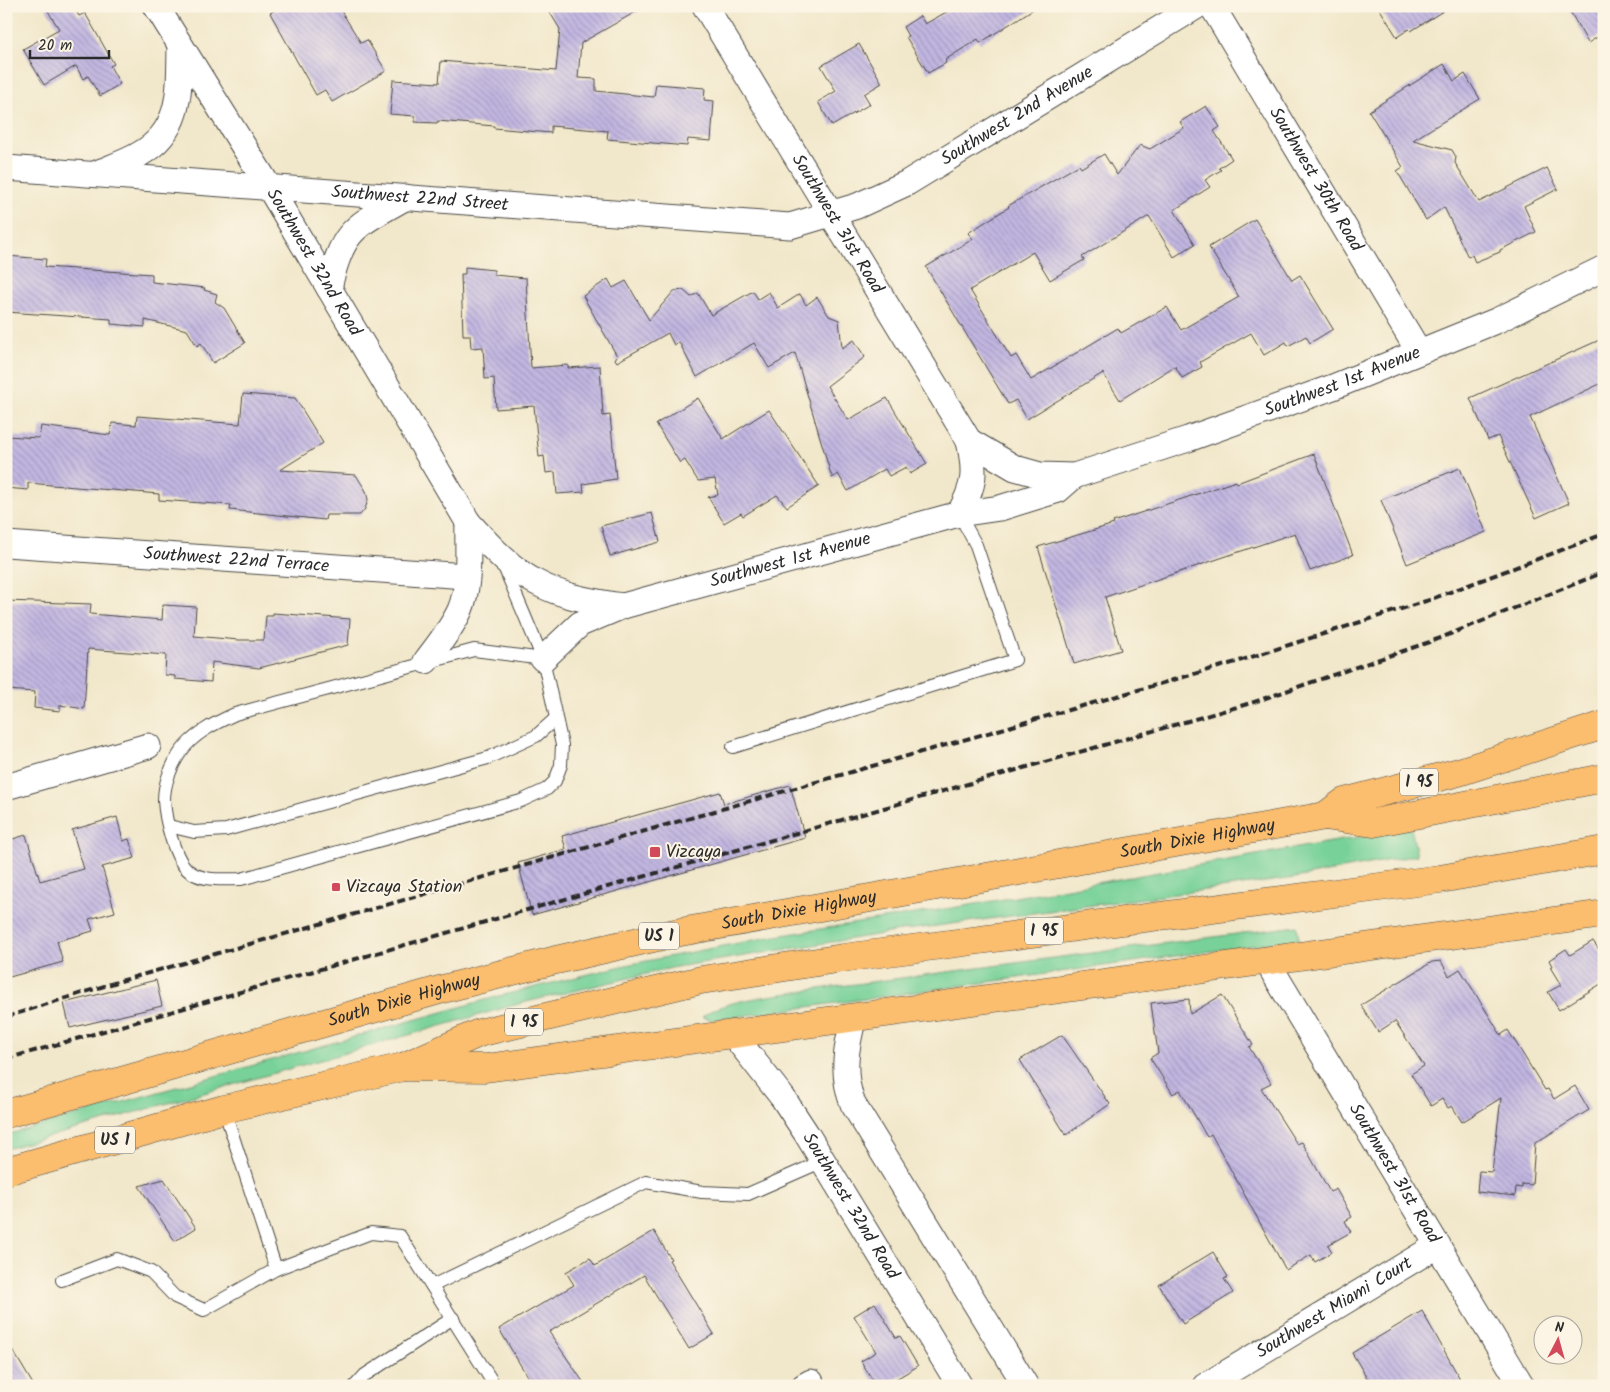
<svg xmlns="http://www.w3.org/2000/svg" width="1610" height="1392" font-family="Kalam,sans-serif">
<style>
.green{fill:#77d198;stroke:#517e62}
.building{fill:url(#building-back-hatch)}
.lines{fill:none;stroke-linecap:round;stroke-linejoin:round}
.lane-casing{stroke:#494743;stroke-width:14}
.street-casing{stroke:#494743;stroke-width:27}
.primary-casing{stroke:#494743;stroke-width:29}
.highway-casing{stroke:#494743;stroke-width:29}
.lane{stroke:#fff;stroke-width:12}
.street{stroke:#fff;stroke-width:25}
.primary{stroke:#fbbd6e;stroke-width:28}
.highway{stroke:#fbbd6e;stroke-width:28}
.rail{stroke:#2b2b2b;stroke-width:4;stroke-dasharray:8 4;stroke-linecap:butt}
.poi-dot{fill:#d1495b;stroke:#fcf5e5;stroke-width:2}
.labels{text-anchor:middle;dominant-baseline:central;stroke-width:4;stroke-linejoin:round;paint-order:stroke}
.shield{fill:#fcf5e5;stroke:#6a6863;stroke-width:1}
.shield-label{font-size:16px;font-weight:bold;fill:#2b2b2b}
.street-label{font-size:18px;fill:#2b2b2b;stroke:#fcf5e5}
.poi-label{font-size:18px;fill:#2b2b2b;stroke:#fcf5e5;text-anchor:start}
</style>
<defs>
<pattern id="building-back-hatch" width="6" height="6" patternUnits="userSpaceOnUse" patternTransform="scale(1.25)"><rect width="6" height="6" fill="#c2b7e2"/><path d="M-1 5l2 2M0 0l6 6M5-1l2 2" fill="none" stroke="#9e95b7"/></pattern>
</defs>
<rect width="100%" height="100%" fill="#fcf5e5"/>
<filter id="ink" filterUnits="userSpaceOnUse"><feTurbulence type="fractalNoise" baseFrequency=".02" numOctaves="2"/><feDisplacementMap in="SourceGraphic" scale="10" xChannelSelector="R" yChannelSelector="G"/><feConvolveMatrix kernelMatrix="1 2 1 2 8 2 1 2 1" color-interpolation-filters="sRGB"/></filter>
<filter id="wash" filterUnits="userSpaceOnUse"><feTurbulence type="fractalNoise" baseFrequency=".0096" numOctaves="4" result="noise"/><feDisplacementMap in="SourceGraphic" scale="20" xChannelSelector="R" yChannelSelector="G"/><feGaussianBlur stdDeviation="1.12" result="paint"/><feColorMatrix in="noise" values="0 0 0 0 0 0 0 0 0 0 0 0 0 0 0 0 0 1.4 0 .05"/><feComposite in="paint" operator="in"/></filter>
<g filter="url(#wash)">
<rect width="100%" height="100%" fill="#f1e7ca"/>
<g class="green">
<path d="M1411,828L1417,855L1295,878L907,930L676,967L522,1003L6,1149V1135L499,996L626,965L764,938L964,906Z"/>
<path d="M1297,926L1299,939L713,1020L702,1017C721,999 783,995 810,990Z"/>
</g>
<g id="blocks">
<g class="building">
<path d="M45,6H73L79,16L85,13L114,64L110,66L120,84L100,96L88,76L83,79L76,66L44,85L23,49L59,29Z"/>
<path d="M281,6H338L361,43L367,40L386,71L332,102L325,90L316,95L270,13Z"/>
<path d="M546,6H646L581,43L578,78L596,79V91L654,97L656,84L705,88L704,100L714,101L711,141L688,139L687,146L607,139L608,131L551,126V133L494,128V126L438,121L437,123L415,122V116L390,114L393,80L439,83L441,61L556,71L560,29Z"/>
<path d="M957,6H1038L980,43L978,39L945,60L946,63L928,73L906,37L908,36L903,27L920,16L925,24Z"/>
<path d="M1378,6H1451L1411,31L1409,29L1397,37Z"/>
<path d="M1567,6H1604V33L1588,43Z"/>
<path d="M859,44L882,83L864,94L870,104L832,126L818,102L836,91L821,66Z"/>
<path d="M1444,64L1454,81L1465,74L1480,99L1413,140L1452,150L1456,157L1455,163L1479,202L1547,168L1558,189L1524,206L1536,232L1500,250V252L1475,262L1472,255L1468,257L1444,207L1426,220L1397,171L1403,167L1369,111Z"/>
<path d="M1206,106L1220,127L1214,131L1232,159L1219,168L1221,170L1205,180L1210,187L1174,210L1195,244L1174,257L1149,216L1082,257L1084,260L1050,280L1033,252L970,290L1011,358L1016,355L1031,380L1118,328L1121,333L1167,307L1181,330L1239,297L1209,247L1255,219L1292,280L1300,275L1333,329L1310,343L1306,336L1288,346L1286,342L1264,355L1251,333L1200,362L1202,367L1182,378L1175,366L1120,400L1103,373L1027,419L1016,400L1008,404L926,267L973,239L968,233L1009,207L1008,206L1079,165L1081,168L1104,154L1117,175L1140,145L1150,149L1184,128L1180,122Z"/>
<path d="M6,256L46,259L45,267L152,274V282L205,288L204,290L217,294L215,302L224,308L245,343L213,363L201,343L197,346L187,330L145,320V327L111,324V319L6,312Z"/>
<path d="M465,267L494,270V275L526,278L531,368L568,365V368L600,366L603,416L610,415L616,479L583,484L584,492L557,494L555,472L546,473L544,456L539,457L534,406L496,409L494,378L485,379L483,347L471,348L470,335H463L461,274H465Z"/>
<path d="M608,279L613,288L626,281L649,320L674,291L683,290L691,297L698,293L711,315L753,291L758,299L769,292L778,308L800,294L806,305L817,297L829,316L839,320L842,348L854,340L865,357L827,386L848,420L887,398L927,464L910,474L906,467L889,476L885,469L848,491L838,474L832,478L795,353L769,368L754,343L697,377L679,342L674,345L668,333L617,362L615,359L617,356L583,296Z"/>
<path d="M1604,338V382L1530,417L1569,503L1536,518L1498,436L1488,440L1470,398Z"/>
<path d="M243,394L295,398L323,443L280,470L356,475L366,491L368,500L365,509L360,515H326L325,520L230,510L231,505L159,500V494L28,483V490L6,488V436L39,438L41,426L110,435L112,423L136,425L137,416L240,424Z"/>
<path d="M698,398L723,439L769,410L819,486L787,507L777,495L743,516L741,513L724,523L708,497L718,495L715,479L698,481L685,460L680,463L656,424Z"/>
<path d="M1314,454L1353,555L1310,571L1295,533L1105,597L1121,650L1074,664L1038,547L1114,524L1113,522L1236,481L1237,483Z"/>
<path d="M1460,468L1486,532L1407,564L1381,500Z"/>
<path d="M652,513L660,542L610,556L601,526Z"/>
<path d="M6,601L91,604L90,614L162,620L163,605L196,607L194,636L239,640H264L266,616H273V613L350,619L348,645L259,668L212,662L211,682L175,679V676L165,675L166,655L88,649L84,709L60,705V711L34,708L35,692L6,690Z"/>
<path d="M790,785L805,838L532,915L518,863L566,849L562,836L720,792L724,804Z"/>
<path d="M117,817L123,841L129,839L135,858L102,867L115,912L89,919L93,931L57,941L63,962L6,978V841L26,835L40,881L84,869L72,830Z"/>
<path d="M1593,941L1604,957V982L1559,1010L1548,992L1561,985L1550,967L1552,966L1549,960L1566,949L1570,955Z"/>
<path d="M1441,961L1449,976L1460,969L1501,1035L1508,1030L1545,1090L1548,1089L1554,1099L1575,1086L1589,1110L1535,1143L1532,1185L1522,1184V1188L1516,1187L1515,1196L1477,1192L1479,1171L1492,1172L1501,1098L1462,1122L1452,1106L1448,1108L1442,1099L1431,1106L1411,1074L1424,1066L1395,1021L1378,1032L1361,1005L1432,962Z"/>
<path d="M156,980L162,1006L70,1028L64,1003Z"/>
<path d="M1222,995L1253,1045L1249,1047L1271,1083L1261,1088L1297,1144L1302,1142L1330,1192L1336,1189L1352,1217L1345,1221L1351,1232L1328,1245L1332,1252L1315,1262L1311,1255L1286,1270L1211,1134L1207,1137L1180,1090L1173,1094L1150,1058L1158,1053L1151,1003L1189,999L1190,1014Z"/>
<path d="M1062,1035L1110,1104L1066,1135L1020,1060Z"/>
<path d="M164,1179L196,1228L175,1241L139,1186Z"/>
<path d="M654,1231L671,1259L669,1260L714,1334L689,1349L644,1275L549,1332L586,1386H533L499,1329L574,1285L566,1272L590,1258L595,1266Z"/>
<path d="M1213,1252L1228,1277L1224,1279L1233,1293L1183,1324L1159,1285Z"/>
<path d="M875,1303L896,1338L900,1336L918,1366L884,1386H876L861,1361L876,1352L854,1316Z"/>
<path d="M1422,1311L1464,1386H1372L1352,1353Z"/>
<path d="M6,1339L34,1386H6Z"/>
</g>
</g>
</g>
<g filter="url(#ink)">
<use href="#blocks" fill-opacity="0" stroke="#494743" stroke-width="1"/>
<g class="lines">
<defs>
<g id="lane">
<path d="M502,562L543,659L562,745L561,765L555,781L547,789L521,801L241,879C224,879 204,882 189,871C174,860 165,818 164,800C164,784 171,766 180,753C193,734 215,723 235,714L474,650L543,659"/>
<path d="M733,747L1015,660L976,545L959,514"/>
<path d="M169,826L194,832L226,830L488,758L536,736L555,719"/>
<path d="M224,1109L276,1269L371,1233L400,1236L495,1386"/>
<path d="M62,1280L117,1259L151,1272L175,1297L204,1310L276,1269"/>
<path d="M432,1286L646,1182L702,1192L748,1194L823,1161"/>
<path d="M355,1386L365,1375L453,1318"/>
</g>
<g id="street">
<path id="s1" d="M156,6L269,187L468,522C521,581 543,595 623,606"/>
<path id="s2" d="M705,6L969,441C976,473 975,485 959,514"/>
<path id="s3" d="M1212,6L1419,352"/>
<path id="s4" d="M6,168L790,226L857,206L907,183L1197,6"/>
<path d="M97,173C111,167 127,162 140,154C183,130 179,88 180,45"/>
<path d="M329,288C343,227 355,227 406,197"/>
<path id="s5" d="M969,441L1015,468L1040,475L1074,476L1188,439L1333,387L1498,320L1604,268"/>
<path id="s6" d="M6,544L466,576"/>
<path id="s7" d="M543,659L580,624L623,606L959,514L1000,508L1058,490L1074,476"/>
<path d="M426,661C438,645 452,628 460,610C471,584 467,549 468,522"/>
<path d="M6,787L148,746"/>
<path id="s8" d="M1266,960L1522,1386"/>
<path d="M854,1017C846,1047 841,1074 853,1104L1026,1386"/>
<path id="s9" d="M732,1033L783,1098L806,1133L960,1386"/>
<path d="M804,1386L811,1382"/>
<path id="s10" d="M1205,1386L1438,1245"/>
</g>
<g id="primary">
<path d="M1325,816L1373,823L1604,778"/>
<path d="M403,1067L486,1068L1604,914"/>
</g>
<g id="highway">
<path id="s11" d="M6,1114L443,989L556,960L675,933L1325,816L1344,802L1459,772L1604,725"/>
<path d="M6,1171L224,1109L403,1067L479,1033L701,980L843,958L1440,879L1604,850"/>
</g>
</defs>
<use href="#lane" class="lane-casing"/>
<use href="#street" class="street-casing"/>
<use href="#primary" class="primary-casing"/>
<use href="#highway" class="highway-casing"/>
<use href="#lane" class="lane"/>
<use href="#street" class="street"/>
<use href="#primary" class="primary"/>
<use href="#highway" class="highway"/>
<g class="rail">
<path d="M6,1017L117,982L1236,662L1426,601L1604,534"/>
<path d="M6,1059L1251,703L1438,639L1604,572"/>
</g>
</g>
</g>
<g class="poi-dot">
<rect x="649" y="846" width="12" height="12" rx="2.5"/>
<rect x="331" y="882" width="10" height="10" rx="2.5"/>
</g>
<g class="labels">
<g class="shield">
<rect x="1400" y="768.5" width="38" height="27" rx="4"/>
<rect x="1025" y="917.5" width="38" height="27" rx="4"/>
<rect x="639" y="922.5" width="40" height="27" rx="4"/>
<rect x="505" y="1008.5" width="38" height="27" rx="4"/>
<rect x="95" y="1126.5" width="40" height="27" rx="4"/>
</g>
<g class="shield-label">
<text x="1419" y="782">I 95</text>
<text x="1044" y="931">I 95</text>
<text x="659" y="936">US 1</text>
<text x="524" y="1022">I 95</text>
<text x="115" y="1140">US 1</text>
</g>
<g class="street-label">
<text stroke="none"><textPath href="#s4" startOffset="1040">Southwest 2nd Avenue</textPath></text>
<text stroke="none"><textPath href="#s3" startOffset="202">Southwest 30th Road</textPath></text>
<text stroke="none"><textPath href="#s4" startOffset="415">Southwest 22nd Street</textPath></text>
<text stroke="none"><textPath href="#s2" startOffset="255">Southwest 31st Road</textPath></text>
<text stroke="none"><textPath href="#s1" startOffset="301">Southwest 32nd Road</textPath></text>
<text stroke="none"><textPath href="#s5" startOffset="398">Southwest 1st Avenue</textPath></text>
<text stroke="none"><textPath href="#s6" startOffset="231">Southwest 22nd Terrace</textPath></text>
<text stroke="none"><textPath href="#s7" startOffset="271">Southwest 1st Avenue</textPath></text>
<text stroke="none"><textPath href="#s11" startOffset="1224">South Dixie Highway</textPath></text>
<text stroke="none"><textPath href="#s11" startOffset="819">South Dixie Highway</textPath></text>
<text stroke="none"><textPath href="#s11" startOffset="414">South Dixie Highway</textPath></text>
<text stroke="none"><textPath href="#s8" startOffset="249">Southwest 31st Road</textPath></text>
<text stroke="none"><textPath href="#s9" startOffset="210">Southwest 32nd Road</textPath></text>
<text stroke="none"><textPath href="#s10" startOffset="151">Southwest Miami Court</textPath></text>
</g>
<g class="poi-label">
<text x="666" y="852">Vizcaya</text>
<text x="346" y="887">Vizcaya Station</text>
</g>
</g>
<rect width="1610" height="1392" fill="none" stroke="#fcf5e5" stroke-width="25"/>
<g transform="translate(1558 1340) rotate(6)"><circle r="24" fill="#fcf5e5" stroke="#a8a49b"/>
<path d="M0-4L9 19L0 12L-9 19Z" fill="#d1495b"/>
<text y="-8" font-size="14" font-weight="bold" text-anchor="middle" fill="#2b2b2b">N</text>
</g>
<path d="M30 50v8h79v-8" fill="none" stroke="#2b2b2b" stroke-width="2.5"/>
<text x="38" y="50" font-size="15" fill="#2b2b2b" stroke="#fcf5e5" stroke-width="4" paint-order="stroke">20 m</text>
</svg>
